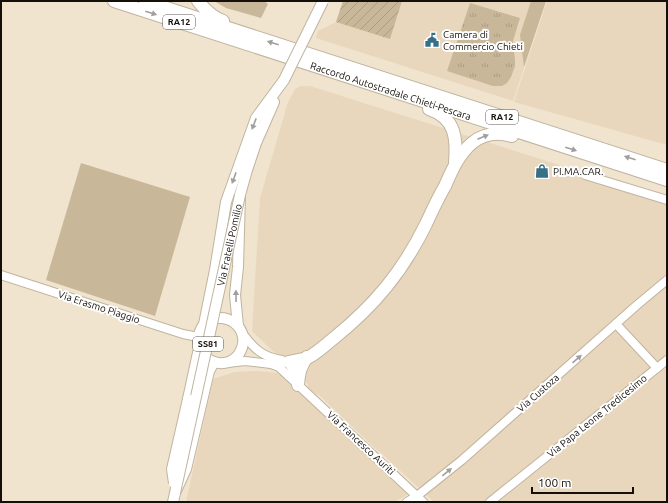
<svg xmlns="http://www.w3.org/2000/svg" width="668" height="503" font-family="Ubuntu,sans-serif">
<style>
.built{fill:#e8d7bc}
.grass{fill:#c9b79a}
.park{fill:url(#park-tufts)}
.garden{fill:url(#garden-furrows)}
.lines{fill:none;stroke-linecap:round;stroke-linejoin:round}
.minor-casing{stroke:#c0b4a0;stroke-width:10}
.major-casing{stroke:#c0b4a0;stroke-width:12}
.highway-casing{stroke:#c0b4a0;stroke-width:14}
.minor{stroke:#fff;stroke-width:8}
.major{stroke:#fff;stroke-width:10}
.highway{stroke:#fff;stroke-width:12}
.major-bridge-casing{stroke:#c0b4a0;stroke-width:12;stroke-linecap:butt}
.major-bridge{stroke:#fff;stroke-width:10}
.oneway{fill:#a19f9d}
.labels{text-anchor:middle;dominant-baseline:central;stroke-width:4;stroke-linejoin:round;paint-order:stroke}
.shield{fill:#fff;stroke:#5a5853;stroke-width:1}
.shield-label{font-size:9px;font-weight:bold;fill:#141009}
.poi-label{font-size:10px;fill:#141009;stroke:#fff;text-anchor:start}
.street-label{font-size:10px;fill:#141009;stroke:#fff}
</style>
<defs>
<pattern id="park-tufts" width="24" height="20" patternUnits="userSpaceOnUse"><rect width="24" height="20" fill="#c9b79a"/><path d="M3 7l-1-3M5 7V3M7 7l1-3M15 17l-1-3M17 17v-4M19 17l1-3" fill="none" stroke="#ac9c83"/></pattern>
<pattern id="garden-furrows" width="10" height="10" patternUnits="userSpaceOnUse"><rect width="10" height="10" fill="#c9b79a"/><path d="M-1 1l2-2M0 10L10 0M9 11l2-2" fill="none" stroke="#ac9c83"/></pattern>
</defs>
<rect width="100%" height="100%" fill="#f0e4cf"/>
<g class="built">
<path d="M343,1H546L513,101L316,38L318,31L336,22Z"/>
<path d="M547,1H667V145L514,102Z"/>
<path d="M301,86H310L667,199V502H434L380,452H379L319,395L314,393L308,388V384L252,331L260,198L288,102L295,89Z"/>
<path d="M258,371L279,373L408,494L395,502H186L213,379L235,372Z"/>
</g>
<g class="grass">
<path d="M214,1H264L268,4L261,18L226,8Z"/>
<path d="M531,1H546L524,67L520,35Z"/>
<path d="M81,163L190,197L155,316L46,280Z"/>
</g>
<path class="park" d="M470,3L520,18L513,41L515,60V66L511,77L507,83L502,86H493L447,71Z"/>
<path class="garden" d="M343,1H402L390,39L336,22Z"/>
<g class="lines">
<defs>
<g id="minor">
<path d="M585,175L667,200"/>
<path d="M1,275L183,334L198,337"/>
<path d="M616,324L657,368"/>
<path d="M243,334C254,349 263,357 282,360"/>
<path d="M289,362L297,383"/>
<path d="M228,363L245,361L271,364L289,362"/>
<path d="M271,364L279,367L423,502"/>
<path d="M407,502L417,496L462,460L637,305L667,280"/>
<path d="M490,502L667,360"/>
</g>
<g id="major">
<path d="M204,324C209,321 213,318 218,318C230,317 241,325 243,337C244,343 242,349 239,354C222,377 184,353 204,324L215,270L226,202L256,118L284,80"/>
<path d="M238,326L235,295L238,267L240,195L247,170L256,143L274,102"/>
<path d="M188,399L199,348"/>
<path d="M173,502L175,493L186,469L209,371L214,362"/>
</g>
<g id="highway">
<path id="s1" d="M114,1L667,180"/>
<path d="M145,1L667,170"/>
<path d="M198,1C205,10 212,17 223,21"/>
<path d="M429,109C456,118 457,139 455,163"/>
<path d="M289,362C295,361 301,360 307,358C316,354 325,345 334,338C375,305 403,271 426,224C432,211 438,198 445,186C452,170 459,154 472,143C484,133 498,132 512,136"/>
<path d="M298,385C299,373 300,367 307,357"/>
</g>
</defs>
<use href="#minor" class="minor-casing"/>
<use href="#major" class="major-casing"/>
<use href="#highway" class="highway-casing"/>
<use href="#minor" class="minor"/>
<use href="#major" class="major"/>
<use href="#highway" class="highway"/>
<defs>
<g id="major-bridge">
<path d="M284,80L323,1"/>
<path d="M174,483L172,469L188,399"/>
<path id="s2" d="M175,493L240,195"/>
</g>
</defs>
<use href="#major-bridge" class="major-bridge-casing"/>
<use href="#major-bridge" class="major-bridge"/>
</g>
<defs><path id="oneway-solid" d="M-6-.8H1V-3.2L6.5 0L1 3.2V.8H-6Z"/></defs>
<g class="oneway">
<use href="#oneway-solid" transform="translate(151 13) rotate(18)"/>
<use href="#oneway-solid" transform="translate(273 43) rotate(-162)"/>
<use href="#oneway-solid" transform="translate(254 124) rotate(111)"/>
<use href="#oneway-solid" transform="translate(483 137) rotate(-23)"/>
<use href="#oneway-solid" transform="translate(571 149) rotate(18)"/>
<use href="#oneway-solid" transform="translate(630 158) rotate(-162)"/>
<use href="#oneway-solid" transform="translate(234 178) rotate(110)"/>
<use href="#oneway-solid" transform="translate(236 296) rotate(-91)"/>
<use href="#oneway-solid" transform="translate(577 359) rotate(-41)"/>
<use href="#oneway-solid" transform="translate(447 472) rotate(-39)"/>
</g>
<defs>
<symbol id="civic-bare" viewBox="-9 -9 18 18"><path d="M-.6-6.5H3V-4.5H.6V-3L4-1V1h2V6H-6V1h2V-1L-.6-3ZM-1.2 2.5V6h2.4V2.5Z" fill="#356f88" stroke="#fff" stroke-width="2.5" paint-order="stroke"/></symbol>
<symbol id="shop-bare" viewBox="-9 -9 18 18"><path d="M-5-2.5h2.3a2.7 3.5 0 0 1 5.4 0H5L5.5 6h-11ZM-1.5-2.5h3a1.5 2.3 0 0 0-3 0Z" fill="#356f88" stroke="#fff" stroke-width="2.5" paint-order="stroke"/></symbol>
</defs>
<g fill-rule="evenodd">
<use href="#civic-bare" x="422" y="30" width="20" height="20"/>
<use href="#shop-bare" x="532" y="161" width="20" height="20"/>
</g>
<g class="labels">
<g class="shield">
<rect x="163" y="15" width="32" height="14" rx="3"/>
<rect x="486" y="110" width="32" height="14" rx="3"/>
<rect x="193" y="337" width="30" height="14" rx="3"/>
</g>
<g class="shield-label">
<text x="179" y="22">RA12</text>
<text x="502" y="117">RA12</text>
<text x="208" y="344">SS81</text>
</g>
<g class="poi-label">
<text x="443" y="34">Camera di<tspan x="443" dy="12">Commercio Chieti</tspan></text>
<text x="553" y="171">PI.MA.CAR.</text>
</g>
<g class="street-label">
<text stroke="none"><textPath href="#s1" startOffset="291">Raccordo Autostradale Chieti-Pescara</textPath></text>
<text stroke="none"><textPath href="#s2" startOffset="254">Via Fratelli Pomilio</textPath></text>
<text transform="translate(99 307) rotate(18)">Via Erasmo Piaggio</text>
<text transform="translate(538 393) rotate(-41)">Via Custoza</text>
<text transform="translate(597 416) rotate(-39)">Via Papa Leone Tredicesimo</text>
<text transform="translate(361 443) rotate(43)">Via Francesco Auriti</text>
</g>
</g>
<rect width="668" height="503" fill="none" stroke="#141009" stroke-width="4"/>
<path d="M532 487v6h101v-6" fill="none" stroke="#141009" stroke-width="2"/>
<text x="538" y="487" font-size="12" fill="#141009" stroke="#ffffff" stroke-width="3" paint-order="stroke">100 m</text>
</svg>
